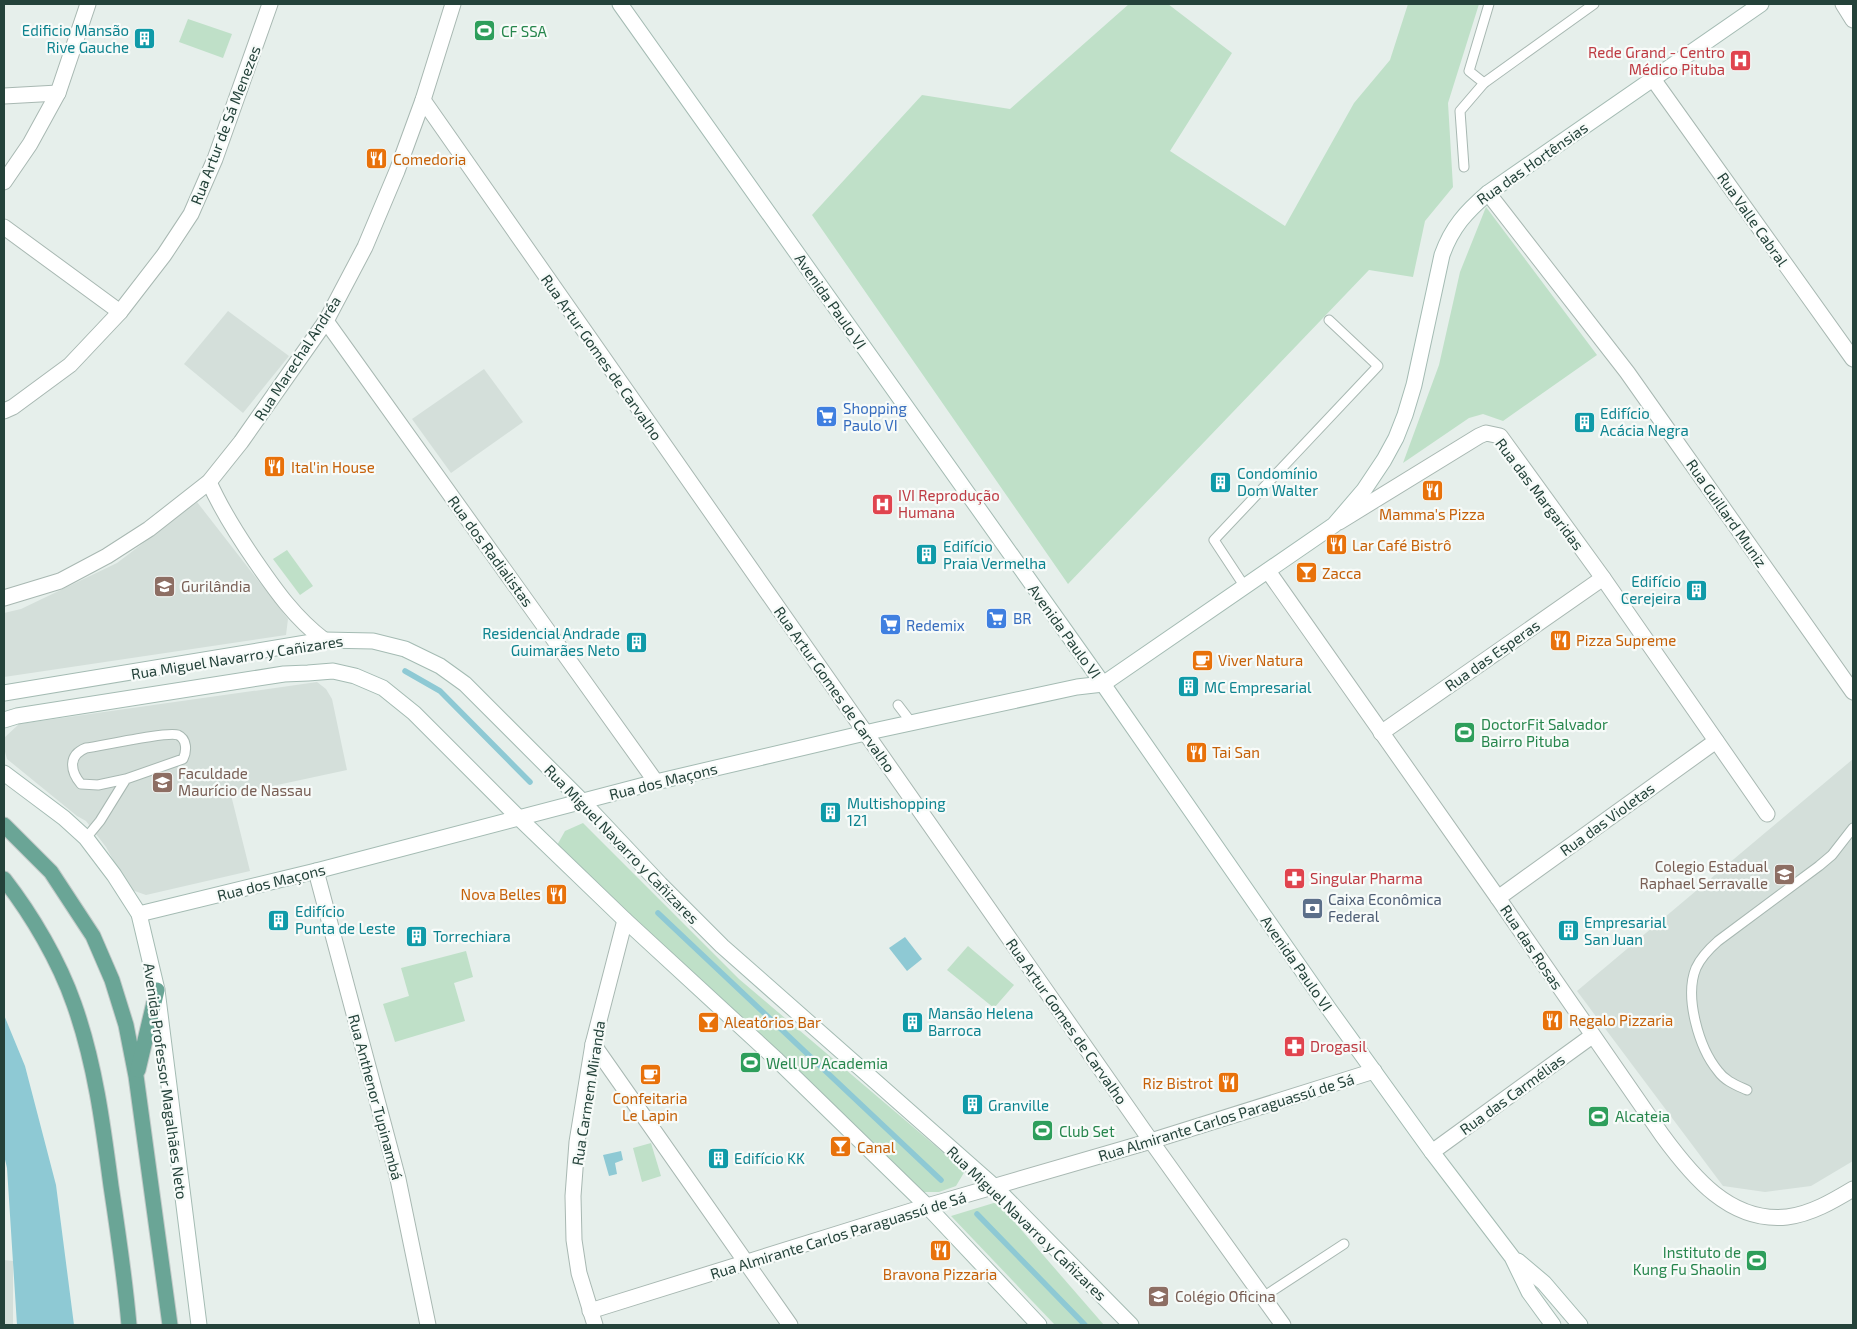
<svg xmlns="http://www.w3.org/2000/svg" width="1857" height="1329" font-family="'Exo 2',sans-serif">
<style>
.built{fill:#d4dfda}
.green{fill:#bfe0c8}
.water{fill:#8ec9d4}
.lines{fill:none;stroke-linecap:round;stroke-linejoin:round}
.stream{stroke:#8ec9d4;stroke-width:5.5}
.lane-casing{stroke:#a8b8b2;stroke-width:11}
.street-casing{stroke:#a8b8b2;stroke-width:17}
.secondary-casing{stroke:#a4bbb3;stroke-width:17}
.primary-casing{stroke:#c2cac8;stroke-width:17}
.lane{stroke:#fff;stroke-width:9}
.street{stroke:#fff;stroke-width:15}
.secondary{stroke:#fff;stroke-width:15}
.primary{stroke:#6aa596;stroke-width:15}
.labels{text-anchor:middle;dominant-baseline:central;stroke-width:4.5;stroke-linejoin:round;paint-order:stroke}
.culture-label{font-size:15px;fill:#0d838f;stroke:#f7fbf9;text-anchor:start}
.leisure-label{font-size:15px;fill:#27864d;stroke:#f7fbf9;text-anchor:start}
.health-label{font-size:15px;fill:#be3a42;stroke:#f7fbf9;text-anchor:start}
.street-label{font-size:15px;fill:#24423a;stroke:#f7fbf9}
.food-label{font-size:15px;fill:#c56008;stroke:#f7fbf9;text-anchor:start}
.shop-label{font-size:15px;fill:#366cbe;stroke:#f7fbf9;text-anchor:start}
.education-label{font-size:15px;fill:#785e54;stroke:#f7fbf9;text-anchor:start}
.service-label{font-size:15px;fill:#4e5e75;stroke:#f7fbf9;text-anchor:start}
</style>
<rect width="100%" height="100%" fill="#e6efeb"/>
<g class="built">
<path d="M228,311L289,356L243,413L184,364Z"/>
<path d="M484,369L523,422L451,473L412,419Z"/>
<path d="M197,502L288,619L286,635L4,677V613L21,609L117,563Z"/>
<path d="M317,682L326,689L332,699L347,770L231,795L250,871L146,895L129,889L106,847L86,821L77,816L7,759L4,748V738L19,724Z"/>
<path d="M1853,759V1161L1811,1186L1765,1192L1723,1186L1577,991Z"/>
<path d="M4,1260L13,1261V1325H4Z"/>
</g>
<g class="green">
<path d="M1129,4H1168L1232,53L1170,151L1285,226L1354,103L1390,60L1408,4H1479L1448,103L1453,187L1425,221L1413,277L1369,270L1068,584L812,215L922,95L1010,109Z"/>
<path d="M188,19L232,34L223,58L179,42Z"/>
<path d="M1486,207L1597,355L1503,421L1483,414L1469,418L1403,463L1439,365L1460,272Z"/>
<path d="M287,550L313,586L300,595L273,559Z"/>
<path d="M583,823L739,979L965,1171L956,1186L939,1192H924L556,847L565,831Z"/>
<path d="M968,946L1014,985L994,1008L947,970Z"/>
<path d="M466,951L473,977L454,983L465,1021L395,1042L383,1004L409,996L401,968Z"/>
<path d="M651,1143L661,1176L642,1182L633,1148Z"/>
<path d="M997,1202L1104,1325H1055L951,1216Z"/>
</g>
<g class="water">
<path d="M905,937L922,959L907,971L889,948Z"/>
<path d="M4,1015L25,1066L56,1185L74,1325H17L7,1168L4,1155Z"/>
<path d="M621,1151L623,1160L615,1163L617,1174L609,1176L603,1155Z"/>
</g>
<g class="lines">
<g class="stream">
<path d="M405,671L440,691L530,782"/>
<path d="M658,913L941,1180"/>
<path d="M977,1214L1085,1325"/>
</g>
<defs>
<g id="lane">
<path d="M1484,83L1469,71L1489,4"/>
<path d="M1464,167L1460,111L1484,83L1594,4"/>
<path d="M1245,587L1214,540L1378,366L1329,320"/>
<path d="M898,705L911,722"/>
<path d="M86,838L100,821L126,779L183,759C187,751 187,739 178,735C168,731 101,746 86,748C68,755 70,771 81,784L98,785L126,779"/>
<path d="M1747,1090C1736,1085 1725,1081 1718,1071C1699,1048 1684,997 1696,968C1701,957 1709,949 1718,941L1819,866L1832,855L1853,828"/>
<path d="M1263,1297L1344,1244"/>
</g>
<g id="street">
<path d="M1843,4L1853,20"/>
<path d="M1653,79L1853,359"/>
<path d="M4,96L58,93"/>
<path d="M423,100L1151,1141L1283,1325"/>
<path d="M4,182L30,144L58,93L88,4"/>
<path d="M1488,193L1627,372L1853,692"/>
<path d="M4,227L120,312"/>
<path d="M326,321L656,782"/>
<path d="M4,411L13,407L70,365L120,312L164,255L191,214L215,159L270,4"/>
<path d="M209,482C222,511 238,536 256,562C276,591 295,618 324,640"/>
<path d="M1339,522L1479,436L1486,433L1500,436L1603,578L1767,814"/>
<path d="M1268,571L1498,898L1662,1135C1692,1176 1730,1223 1787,1217C1811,1214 1833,1201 1853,1189"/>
<path d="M4,598L60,581L107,556L149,529L209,482L241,442L326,321L365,247L397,171L423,100L453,4"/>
<path d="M1381,733L1603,578"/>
<path d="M316,871L398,1179L428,1325"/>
<path d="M1498,898L1716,741"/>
<path d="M593,1044L790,1325"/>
<path d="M1432,1152L1592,1036"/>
<path d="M590,1311L927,1206L1151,1141L1374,1071"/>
<path d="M595,1325L579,1273L574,1240L573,1196L577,1142L593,1044L625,920"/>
</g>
<g id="secondary">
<path d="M620,4L1103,684L1329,1009L1432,1152L1512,1257L1529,1292L1553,1325"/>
<path d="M4,693L324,640L373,641L405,649L440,666L465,684L581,800L660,884L722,946L995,1187L1131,1325"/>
<path d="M4,720L17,716L284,674L308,673L333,671L355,676L383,688L414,713L519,818L625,920L777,1060L927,1206L1039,1325"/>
<path d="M4,773L64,818L86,838L114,875L139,914L157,990L199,1325"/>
<path d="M139,914L316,871L656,782L878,730L1077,687L1103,684L1334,525L1364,490L1384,460L1396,438L1405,415L1414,385L1442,255C1452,227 1466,212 1488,193L1761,4"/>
<path d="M1518,1261L1544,1283L1580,1325"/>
</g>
<g id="primary">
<path d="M4,825L51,872L93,936L112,980L126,1025L136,1076L170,1325"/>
<path d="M4,879C32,915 59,961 74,1004C95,1063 103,1125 111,1186C118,1232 125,1279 129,1325"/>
<path d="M138,1070L157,990"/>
</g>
</defs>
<use href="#lane" class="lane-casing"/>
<use href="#street" class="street-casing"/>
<use href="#secondary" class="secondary-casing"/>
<use href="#primary" class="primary-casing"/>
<use href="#lane" class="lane"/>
<use href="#street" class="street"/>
<use href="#secondary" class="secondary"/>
<use href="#primary" class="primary"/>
</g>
<defs>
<symbol id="stadium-square" viewBox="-11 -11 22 22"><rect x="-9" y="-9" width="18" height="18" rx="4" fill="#2e9e5b" stroke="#f7fbf9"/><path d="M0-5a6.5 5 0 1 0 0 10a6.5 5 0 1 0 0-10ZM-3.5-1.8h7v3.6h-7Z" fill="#fff"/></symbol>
<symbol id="building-square" viewBox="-11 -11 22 22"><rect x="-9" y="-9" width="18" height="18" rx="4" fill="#0f9aa8" stroke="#f7fbf9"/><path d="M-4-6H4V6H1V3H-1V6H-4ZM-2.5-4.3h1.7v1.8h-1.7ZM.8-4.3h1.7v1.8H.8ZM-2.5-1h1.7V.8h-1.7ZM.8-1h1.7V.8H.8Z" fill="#fff"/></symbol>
<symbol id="hospital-square" viewBox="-11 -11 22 22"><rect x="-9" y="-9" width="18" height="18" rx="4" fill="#e0444e" stroke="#f7fbf9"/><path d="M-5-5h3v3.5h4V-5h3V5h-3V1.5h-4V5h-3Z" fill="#fff"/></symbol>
<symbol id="restaurant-square" viewBox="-11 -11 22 22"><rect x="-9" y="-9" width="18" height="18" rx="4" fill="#e8710a" stroke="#f7fbf9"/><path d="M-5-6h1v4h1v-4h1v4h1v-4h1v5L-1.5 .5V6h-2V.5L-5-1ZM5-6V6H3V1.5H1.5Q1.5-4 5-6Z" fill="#fff"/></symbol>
<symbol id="supermarket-square" viewBox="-11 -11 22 22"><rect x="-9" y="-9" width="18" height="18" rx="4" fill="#3f7fe0" stroke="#f7fbf9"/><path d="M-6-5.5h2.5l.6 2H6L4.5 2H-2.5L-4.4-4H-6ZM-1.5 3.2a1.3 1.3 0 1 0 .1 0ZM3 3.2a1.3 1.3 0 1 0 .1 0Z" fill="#fff"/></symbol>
<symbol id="bar-square" viewBox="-11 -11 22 22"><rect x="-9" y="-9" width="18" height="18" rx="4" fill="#e8710a" stroke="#f7fbf9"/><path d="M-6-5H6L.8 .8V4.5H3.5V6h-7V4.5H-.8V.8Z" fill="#fff"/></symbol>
<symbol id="school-square" viewBox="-11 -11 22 22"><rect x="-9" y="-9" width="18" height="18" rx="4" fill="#8d6e63" stroke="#f7fbf9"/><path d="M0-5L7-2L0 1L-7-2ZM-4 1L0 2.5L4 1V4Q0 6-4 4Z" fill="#fff"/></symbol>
<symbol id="cafe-square" viewBox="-11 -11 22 22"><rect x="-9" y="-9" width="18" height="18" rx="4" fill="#e8710a" stroke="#f7fbf9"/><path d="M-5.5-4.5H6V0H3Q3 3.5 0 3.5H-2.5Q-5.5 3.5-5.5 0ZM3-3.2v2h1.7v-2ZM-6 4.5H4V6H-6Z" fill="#fff"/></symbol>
<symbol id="university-square" viewBox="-11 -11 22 22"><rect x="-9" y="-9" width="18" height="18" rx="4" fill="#8d6e63" stroke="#f7fbf9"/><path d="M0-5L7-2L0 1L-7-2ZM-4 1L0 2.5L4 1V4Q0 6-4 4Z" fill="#fff"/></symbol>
<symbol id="pharmacy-square" viewBox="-11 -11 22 22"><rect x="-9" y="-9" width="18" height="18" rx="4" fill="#e0444e" stroke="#f7fbf9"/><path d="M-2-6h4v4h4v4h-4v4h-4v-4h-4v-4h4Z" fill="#fff"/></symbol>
<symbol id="bank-square" viewBox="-11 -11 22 22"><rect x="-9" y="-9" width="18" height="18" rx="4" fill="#5c6f8a" stroke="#f7fbf9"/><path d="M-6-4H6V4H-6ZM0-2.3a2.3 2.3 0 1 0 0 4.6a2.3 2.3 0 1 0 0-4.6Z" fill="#fff"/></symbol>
</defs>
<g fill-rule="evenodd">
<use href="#stadium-square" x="472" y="18" width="25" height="25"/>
<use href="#building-square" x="132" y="26" width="25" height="25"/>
<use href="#hospital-square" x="1728" y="48" width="25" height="25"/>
<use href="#restaurant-square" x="364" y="146" width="25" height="25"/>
<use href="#supermarket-square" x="814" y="404" width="25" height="25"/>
<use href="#building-square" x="1572" y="410" width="25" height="25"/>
<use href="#restaurant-square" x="262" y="454" width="25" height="25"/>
<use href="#building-square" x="1208" y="470" width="25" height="25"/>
<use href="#restaurant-square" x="1420" y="478" width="25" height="25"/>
<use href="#hospital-square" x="870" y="492" width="25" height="25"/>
<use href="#restaurant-square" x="1324" y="532" width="25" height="25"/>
<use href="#building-square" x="914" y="542" width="25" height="25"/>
<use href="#bar-square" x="1294" y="560" width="25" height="25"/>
<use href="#school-square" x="152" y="574" width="25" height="25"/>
<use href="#building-square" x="1684" y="578" width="25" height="25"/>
<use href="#supermarket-square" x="984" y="606" width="25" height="25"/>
<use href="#supermarket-square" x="878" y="612" width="25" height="25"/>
<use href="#restaurant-square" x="1548" y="628" width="25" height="25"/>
<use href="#building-square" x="624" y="630" width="25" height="25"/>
<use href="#cafe-square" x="1190" y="648" width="25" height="25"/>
<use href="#building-square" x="1176" y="674" width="25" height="25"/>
<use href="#stadium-square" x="1452" y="720" width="25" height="25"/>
<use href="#restaurant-square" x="1184" y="740" width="25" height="25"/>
<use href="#university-square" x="150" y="770" width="25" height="25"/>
<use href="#building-square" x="818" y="800" width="25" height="25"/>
<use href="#school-square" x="1772" y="862" width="25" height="25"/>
<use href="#pharmacy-square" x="1282" y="866" width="25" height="25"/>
<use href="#restaurant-square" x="544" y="882" width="25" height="25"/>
<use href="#bank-square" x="1300" y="896" width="25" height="25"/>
<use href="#building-square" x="266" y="908" width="25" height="25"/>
<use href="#building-square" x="1556" y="918" width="25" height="25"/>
<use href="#building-square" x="404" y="924" width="25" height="25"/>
<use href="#restaurant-square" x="1540" y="1008" width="25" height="25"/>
<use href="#bar-square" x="696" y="1010" width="25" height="25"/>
<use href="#building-square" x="900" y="1010" width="25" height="25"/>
<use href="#pharmacy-square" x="1282" y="1034" width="25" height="25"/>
<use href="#stadium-square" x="738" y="1050" width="25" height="25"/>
<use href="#cafe-square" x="638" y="1062" width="25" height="25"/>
<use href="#restaurant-square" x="1216" y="1070" width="25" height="25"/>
<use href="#building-square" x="960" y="1092" width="25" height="25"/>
<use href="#stadium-square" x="1586" y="1104" width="25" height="25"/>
<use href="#stadium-square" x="1030" y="1118" width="25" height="25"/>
<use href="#bar-square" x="828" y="1134" width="25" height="25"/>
<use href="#building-square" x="706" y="1146" width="25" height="25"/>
<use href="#restaurant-square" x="928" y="1238" width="25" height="25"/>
<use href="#stadium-square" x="1744" y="1248" width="25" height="25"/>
<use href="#school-square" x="1146" y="1284" width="25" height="25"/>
</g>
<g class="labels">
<g class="culture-label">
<text x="129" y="30" text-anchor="end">Edificio Mansão<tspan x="129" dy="17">Rive Gauche</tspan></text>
<text x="1600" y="413">Edifício<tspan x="1600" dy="17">Acácia Negra</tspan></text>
<text x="1237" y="473">Condomínio<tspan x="1237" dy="17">Dom Walter</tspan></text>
<text x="943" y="546">Edifício<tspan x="943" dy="17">Praia Vermelha</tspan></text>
<text x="1681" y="581" text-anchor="end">Edifício<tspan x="1681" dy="17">Cerejeira</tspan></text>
<text x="620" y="633" text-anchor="end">Residencial Andrade<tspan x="620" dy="17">Guimarães Neto</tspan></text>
<text x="1204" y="687">MC Empresarial</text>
<text x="847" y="803">Multishopping<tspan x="847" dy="17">121</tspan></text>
<text x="295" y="911">Edifício<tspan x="295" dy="17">Punta de Leste</tspan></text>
<text x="1584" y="922">Empresarial<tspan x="1584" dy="17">San Juan</tspan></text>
<text x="433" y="936">Torrechiara</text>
<text x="928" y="1013">Mansão Helena<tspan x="928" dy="17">Barroca</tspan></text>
<text x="988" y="1105">Granville</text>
<text x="734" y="1158">Edifício KK</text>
</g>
<g class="leisure-label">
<text x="501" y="31">CF SSA</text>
<text x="1481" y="724">DoctorFit Salvador<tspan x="1481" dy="17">Bairro Pituba</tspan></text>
<text x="766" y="1063">Well UP Academia</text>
<text x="1615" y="1116">Alcateia</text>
<text x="1059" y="1131">Club Set</text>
<text x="1741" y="1252" text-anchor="end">Instituto de<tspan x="1741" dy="17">Kung Fu Shaolin</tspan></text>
</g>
<g class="health-label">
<text x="1725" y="52" text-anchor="end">Rede Grand - Centro<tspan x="1725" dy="17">Médico Pituba</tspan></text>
<text x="898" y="495">IVI Reprodução<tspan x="898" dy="17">Humana</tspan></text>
<text x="1310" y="878">Singular Pharma</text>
<text x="1310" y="1046">Drogasil</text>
</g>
<g class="street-label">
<text transform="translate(225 125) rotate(-69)">Rua Artur de Sá Menezes</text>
<text transform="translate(1532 163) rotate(-35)">Rua das Hortênsias</text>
<text transform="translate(1753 219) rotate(55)">Rua Valle Cabral</text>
<text transform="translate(831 301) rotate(55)">Avenida Paulo VI</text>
<text transform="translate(602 357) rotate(55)">Rua Artur Gomes de Carvalho</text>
<text transform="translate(297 358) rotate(-57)">Rua Marechal Andréa</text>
<text transform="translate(1540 494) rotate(53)">Rua das Margaridas</text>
<text transform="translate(1727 513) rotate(55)">Rua Guillard Muniz</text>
<text transform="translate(491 551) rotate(54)">Rua dos Radialistas</text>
<text transform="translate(1065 631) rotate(54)">Avenida Paulo VI</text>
<text transform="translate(1492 655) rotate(-35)">Rua das Esperas</text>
<text transform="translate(237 657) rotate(-9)">Rua Miguel Navarro y Cañizares</text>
<text transform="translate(835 689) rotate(55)">Rua Artur Gomes de Carvalho</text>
<text transform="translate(663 781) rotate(-14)">Rua dos Maçons</text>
<text transform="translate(1607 819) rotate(-36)">Rua das Violetas</text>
<text transform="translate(622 844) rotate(46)">Rua Miguel Navarro y Cañizares</text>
<text transform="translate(271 882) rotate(-14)">Rua dos Maçons</text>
<text transform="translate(1532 947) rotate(56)">Rua das Rosas</text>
<text transform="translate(1297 963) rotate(55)">Avenida Paulo VI</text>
<text transform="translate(1067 1021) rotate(55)">Rua Artur Gomes de Carvalho</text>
<text transform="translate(166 1081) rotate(82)">Avenida Professor Magalhães Neto</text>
<text transform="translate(588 1093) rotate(-81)">Rua Carmem Miranda</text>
<text transform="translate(1512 1094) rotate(-36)">Rua das Carmélias</text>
<text transform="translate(376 1097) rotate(75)">Rua Anthenor Tupinambá</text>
<text transform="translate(1226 1117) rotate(-17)">Rua Almirante Carlos Paraguassú de Sá</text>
<text transform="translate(1027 1223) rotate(44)">Rua Miguel Navarro y Cañizares</text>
<text transform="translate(838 1235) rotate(-17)">Rua Almirante Carlos Paraguassú de Sá</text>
</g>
<g class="food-label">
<text x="393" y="159">Comedoria</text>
<text x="291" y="467">Ital'in House</text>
<text x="1432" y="514" text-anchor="middle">Mamma's Pizza</text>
<text x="1352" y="545">Lar Café Bistrô</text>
<text x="1322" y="573">Zacca</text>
<text x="1576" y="640">Pizza Supreme</text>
<text x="1218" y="660">Viver Natura</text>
<text x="1212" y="752">Tai San</text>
<text x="541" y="894" text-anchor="end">Nova Belles</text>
<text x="1569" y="1020">Regalo Pizzaria</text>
<text x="724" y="1022">Aleatórios Bar</text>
<text x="1213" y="1083" text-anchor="end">Riz Bistrot</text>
<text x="650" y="1098" text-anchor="middle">Confeitaria<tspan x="650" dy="17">Le Lapin</tspan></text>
<text x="857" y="1147">Canal</text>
<text x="940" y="1274" text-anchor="middle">Bravona Pizzaria</text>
</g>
<g class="shop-label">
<text x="843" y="408">Shopping<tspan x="843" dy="17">Paulo VI</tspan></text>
<text x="1013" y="618">BR</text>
<text x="906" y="625">Redemix</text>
</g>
<g class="education-label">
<text x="181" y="586">Gurilândia</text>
<text x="178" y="773">Faculdade<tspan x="178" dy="17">Maurício de Nassau</tspan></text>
<text x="1768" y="866" text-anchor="end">Colegio Estadual<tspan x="1768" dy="17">Raphael Serravalle</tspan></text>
<text x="1175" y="1296">Colégio Oficina</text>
</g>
<g class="service-label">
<text x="1328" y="899">Caixa Econômica<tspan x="1328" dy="17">Federal</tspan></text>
</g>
</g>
<rect width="1857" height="1329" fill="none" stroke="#24423a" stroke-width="10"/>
</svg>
